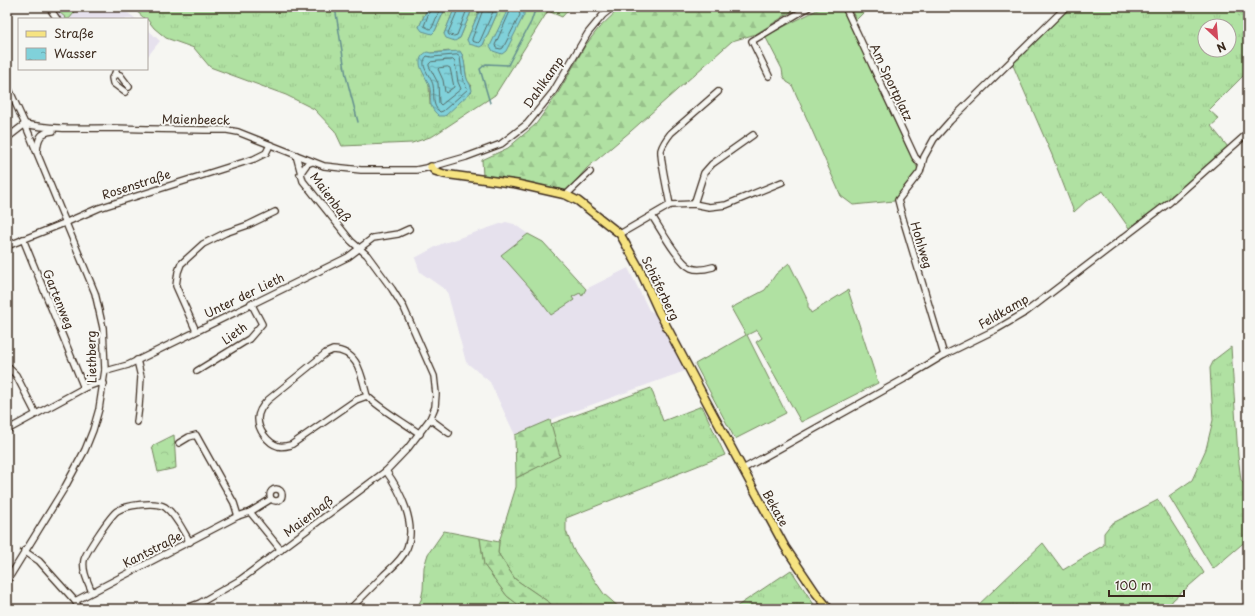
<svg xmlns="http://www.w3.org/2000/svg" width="1255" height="616" font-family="'Playpen Sans',sans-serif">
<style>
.built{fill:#e6e1ed}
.grass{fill:url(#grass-tufts);stroke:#768660;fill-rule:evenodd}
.forest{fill:url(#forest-firs);stroke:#768660}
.park{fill:url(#park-crowns);stroke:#768660}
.pitch{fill:#b0e1a2;stroke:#768660}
.water{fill:url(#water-ripples);stroke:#648e8f}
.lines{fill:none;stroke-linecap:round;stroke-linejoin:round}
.shore{stroke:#576d69;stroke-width:1}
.stream{stroke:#648e8f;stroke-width:1.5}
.minor-casing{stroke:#3b2a1e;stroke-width:8}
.major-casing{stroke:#3b2a1e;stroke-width:10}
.minor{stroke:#f6f6f2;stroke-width:5.5}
.major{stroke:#f6e381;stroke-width:7}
.labels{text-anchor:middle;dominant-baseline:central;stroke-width:4;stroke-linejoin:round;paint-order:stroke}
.street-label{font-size:12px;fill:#3b2a1e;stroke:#f6f6f2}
</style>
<defs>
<pattern id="grass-tufts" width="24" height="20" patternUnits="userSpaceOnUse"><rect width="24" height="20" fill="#b0e1a2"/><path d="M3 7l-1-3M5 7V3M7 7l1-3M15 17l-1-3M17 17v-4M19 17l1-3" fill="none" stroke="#98c18b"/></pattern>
<pattern id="forest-firs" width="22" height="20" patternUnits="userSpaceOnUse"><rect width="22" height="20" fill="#b0e1a2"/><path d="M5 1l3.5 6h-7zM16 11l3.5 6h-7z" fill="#98c18b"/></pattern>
<pattern id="park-crowns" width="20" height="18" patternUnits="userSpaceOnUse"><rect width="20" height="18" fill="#b0e1a2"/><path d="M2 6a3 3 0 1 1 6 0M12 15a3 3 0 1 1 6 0" fill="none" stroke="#98c18b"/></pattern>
<pattern id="water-ripples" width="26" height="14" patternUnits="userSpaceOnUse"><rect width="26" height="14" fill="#80d1da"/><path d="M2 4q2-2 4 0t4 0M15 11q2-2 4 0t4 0" fill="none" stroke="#6aaab0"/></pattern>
</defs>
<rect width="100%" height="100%" fill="#f6f6f2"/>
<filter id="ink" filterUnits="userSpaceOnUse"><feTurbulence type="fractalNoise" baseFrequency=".025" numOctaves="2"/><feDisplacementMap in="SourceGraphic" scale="8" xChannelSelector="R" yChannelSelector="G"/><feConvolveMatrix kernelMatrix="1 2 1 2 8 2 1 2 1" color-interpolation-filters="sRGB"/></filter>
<g filter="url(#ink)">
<g class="built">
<path d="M60,7H120L136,19H61L56,11Z"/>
<path d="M147,29L160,41L147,57Z"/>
<path d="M506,222L514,224L528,234L543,242L586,289L628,268L649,310L654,313L685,371L555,418L515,435L490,382L466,362L447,291L420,272L415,258L441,244Z"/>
</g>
<g class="grass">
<path d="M132,7H273L275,8L428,7L419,27L435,31L446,7H455L444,34L460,38L473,7H481L467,40L483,45L500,7H509L508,8L524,10L517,7H571L562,17L548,11L495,95L433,136L412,143L342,146L335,131L314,109L286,95L210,67L194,48L166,38L154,28L147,19H145ZM450,51L463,55L467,80L472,86L430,105L429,85L431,53Z"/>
<path d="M1070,7H1248V71L1209,110L1219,119L1211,126L1228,147L1169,199L1129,228L1103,191L1086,201L1074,212L1052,155L1012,63ZM1205,26H1229V50H1205Z"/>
<path d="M1231,347L1238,456L1241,480L1248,489V539L1213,569L1169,496L1192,480L1206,449L1213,420L1210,368L1214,360Z"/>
<path d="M651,388L663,421L702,406L725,455L566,518V531L573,549L604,594L621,609H555L550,603L515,579L498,553L499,542L516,487V478L559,456L551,424Z"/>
<path d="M1158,500L1204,573L1173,600L1167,609H974L1043,543L1063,570L1104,545V533L1111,524Z"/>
<path d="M444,531L480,538L484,565L507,596L524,609H416L421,600L423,590L424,567L428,554Z"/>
<path d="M791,570L817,609H733Z"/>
</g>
<g class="forest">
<path d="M621,7H799L756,34L732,41L631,131L587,168L565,193L517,180L483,176L482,160L508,148L536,124L558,93L585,46L598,29Z"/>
<path d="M850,7H869L856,20Z"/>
<path d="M550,420L560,456L516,478L515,435Z"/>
<path d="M480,538L499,542L498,553L515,579L550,603L555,609H524L507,596L484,565Z"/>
</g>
<path class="park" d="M174,435L176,468L158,472L152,446Z"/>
<g class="pitch">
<path d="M63,7H79L69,19H65L66,18L59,12Z"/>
<path d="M823,7H842L907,148L918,169L901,194L894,201L853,205L841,196L792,85L787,82L783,76L782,69L765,36Z"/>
<path d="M528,234L543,242L586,289L582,296L580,293L572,297L574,300L551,315L532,290L501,255Z"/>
<path d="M789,263L808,301V307L811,313L848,290L878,383L801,422L756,342L762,338L757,330L747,335L786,413L735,439L695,364L746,335L731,308L765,290L776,274Z"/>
</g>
<g class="water">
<path d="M428,7H446L435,31L432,34L422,31L419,27Z"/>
<path d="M455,7H473L460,38L455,41L446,38L444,34Z"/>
<path d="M481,7H500L483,45L480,47L469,44L467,40Z"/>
<path d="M509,7H517L524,10V15L506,51L502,54L493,51L490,46Z"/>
<path d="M460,51C466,59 464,70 467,79C469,84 472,86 472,91L445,116H439C425,104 434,99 429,85C425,74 412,60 427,52L431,53Z"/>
</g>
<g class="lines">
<g class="shore">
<path d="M431,7L424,26L430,29L432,28L441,7"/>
<path d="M459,7L448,33L449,35L454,36L457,35L468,7"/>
<path d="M484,7L472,39V41L478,43L480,41L495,7"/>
<path d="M512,7L495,45L496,48L501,49L503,48L520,15L517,7"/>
<path d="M457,55L460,57L463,81L468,89L443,111L440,112C431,105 435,95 433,85C431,76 418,65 427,56L431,57Z"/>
<path d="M453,60L455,62L458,82L461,89L441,105L439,103L438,83L429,66V64L431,62Z"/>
<path d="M448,67L450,68L454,87L446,93L445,92L443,80L438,69L439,68Z"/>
</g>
<g class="stream">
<path d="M335,7L346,76L358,122"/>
<path d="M490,103L480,69L486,64L508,65L531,22L536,7"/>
</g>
<defs>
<g id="minor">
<path d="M49,7L57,19"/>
<path d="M845,7L915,157L922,165"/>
<path d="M116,69L115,74L112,78L113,83L125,92"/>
<path d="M115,74L120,75L129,87"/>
<path d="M769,76L752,41L809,7"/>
<path d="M7,85L25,124L95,293L103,328L105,370L99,409L93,430L85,450L65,487L7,581"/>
<path d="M25,124C54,130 82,128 111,128C149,129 188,130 227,130L238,132L324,166L361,170H416L431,167L466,157L501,144L527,124L553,92L588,33L603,15L613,7"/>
<path d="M7,138L25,124"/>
<path d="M37,151C38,139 40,132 53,131"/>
<path d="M300,174L307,164L312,162"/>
<path d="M566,195L590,172"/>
<path d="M694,204L704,173L712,164L753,135"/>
<path d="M670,205C668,193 660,160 661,150C663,143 667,138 671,133L718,92"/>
<path d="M652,216C660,228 679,263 691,268C698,271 706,269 713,267"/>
<path d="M620,234L670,205L694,204L709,207L726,205L782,182"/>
<path d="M23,239L84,388"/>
<path d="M7,246L67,222L99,208L254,159L266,153L270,145"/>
<path d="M196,331L176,286L178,272L181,264L203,244L225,233L248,225L275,212"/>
<path d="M333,350C359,351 361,375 367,396L356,400L291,445C287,446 282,447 278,446C268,443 258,430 258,419C258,412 263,405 268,400L326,353Z"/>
<path d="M944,355L903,219L898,200L920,172L924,157L934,139L950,121L1066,7"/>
<path d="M7,366L16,375L36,414"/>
<path d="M105,370H110L128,365L348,257L373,238L398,234L409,229"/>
<path d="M197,371L249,339L262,324L251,303"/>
<path d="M367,396C383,411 402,421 420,434"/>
<path d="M430,419L449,433"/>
<path d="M137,422L139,406L141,377L137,360"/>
<path d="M7,430L84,388L98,383L104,384"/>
<path d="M179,443L189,437L196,435L234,503L238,516"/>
<path d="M743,469L904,379L944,355L997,329L1026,312L1170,202L1248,133"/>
<circle cx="276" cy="495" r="6"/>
<path d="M250,512L271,499"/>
<path d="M24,551L39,561L75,601L80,609"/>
<path d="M92,592C88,582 82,571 84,560C86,552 110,516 117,511C126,505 155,501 165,507C176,515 183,531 190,542"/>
<path d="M75,601L238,516L250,512L281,550"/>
<path d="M184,609L200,603L240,580L386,471L408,448L430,419L435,407L436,394L434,376L404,308L392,289L367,255L351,241L303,181L296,155"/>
<path d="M350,609C361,598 372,587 383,576C391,568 402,560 407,548C417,524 400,490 386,471"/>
</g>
<path id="major" d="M431,167L435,171L444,174L517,184L566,195L578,201L620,234L638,266L659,312L712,412L785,547L816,593L829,609"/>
</defs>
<use href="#minor" class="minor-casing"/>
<use href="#major" class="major-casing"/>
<use href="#minor" class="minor"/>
<use href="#major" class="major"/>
</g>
</g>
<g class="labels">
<g class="street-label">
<text transform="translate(543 82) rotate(-55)">Dahlkamp</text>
<text transform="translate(892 82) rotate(65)">Am Sportplatz</text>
<text transform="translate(196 119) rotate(1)">Maienbeeck</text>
<text transform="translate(136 184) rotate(-18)">Rosenstraße</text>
<text transform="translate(331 197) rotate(53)">Maienbaß</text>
<text transform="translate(922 245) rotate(73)">Hohlweg</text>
<text transform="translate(661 288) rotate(64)">Schäferberg</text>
<text transform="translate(244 295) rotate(-26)">Unter der Lieth</text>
<text transform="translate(59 299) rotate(68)">Gartenweg</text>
<text transform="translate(1003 311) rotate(-30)">Feldkamp</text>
<text transform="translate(234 333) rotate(-36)">Lieth</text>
<text transform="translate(91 357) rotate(-91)">Liethberg</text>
<text transform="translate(776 508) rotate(61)">Bekate</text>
<text transform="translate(308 516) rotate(-37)">Maienbaß</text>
<text transform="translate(152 549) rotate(-27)">Kantstraße</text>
</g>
</g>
<rect width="1255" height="616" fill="none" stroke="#f6f6f2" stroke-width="24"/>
<rect x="12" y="12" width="1231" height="592" fill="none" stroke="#3b2a1e" stroke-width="1.5" filter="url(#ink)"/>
<rect x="18" y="18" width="130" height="52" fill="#f6f6f2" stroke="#aba49d"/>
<rect x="26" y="31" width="20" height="6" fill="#f6e381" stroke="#aba49d"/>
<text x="54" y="38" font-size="12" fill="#3b2a1e">Straße</text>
<rect x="26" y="48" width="20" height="12" fill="url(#water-ripples)" stroke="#aba49d"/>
<text x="54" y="58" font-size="12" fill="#3b2a1e">Wasser</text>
<g transform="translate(1217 38) rotate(154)"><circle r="19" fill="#f6f6f2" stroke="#aba49d"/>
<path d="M0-3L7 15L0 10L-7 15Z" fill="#d1495b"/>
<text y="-6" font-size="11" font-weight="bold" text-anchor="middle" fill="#3b2a1e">N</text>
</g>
<path d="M1109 590v6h75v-6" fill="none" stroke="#3b2a1e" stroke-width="2"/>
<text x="1115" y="590" font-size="12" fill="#3b2a1e" stroke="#f6f6f2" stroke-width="3" paint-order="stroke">100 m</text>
</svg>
